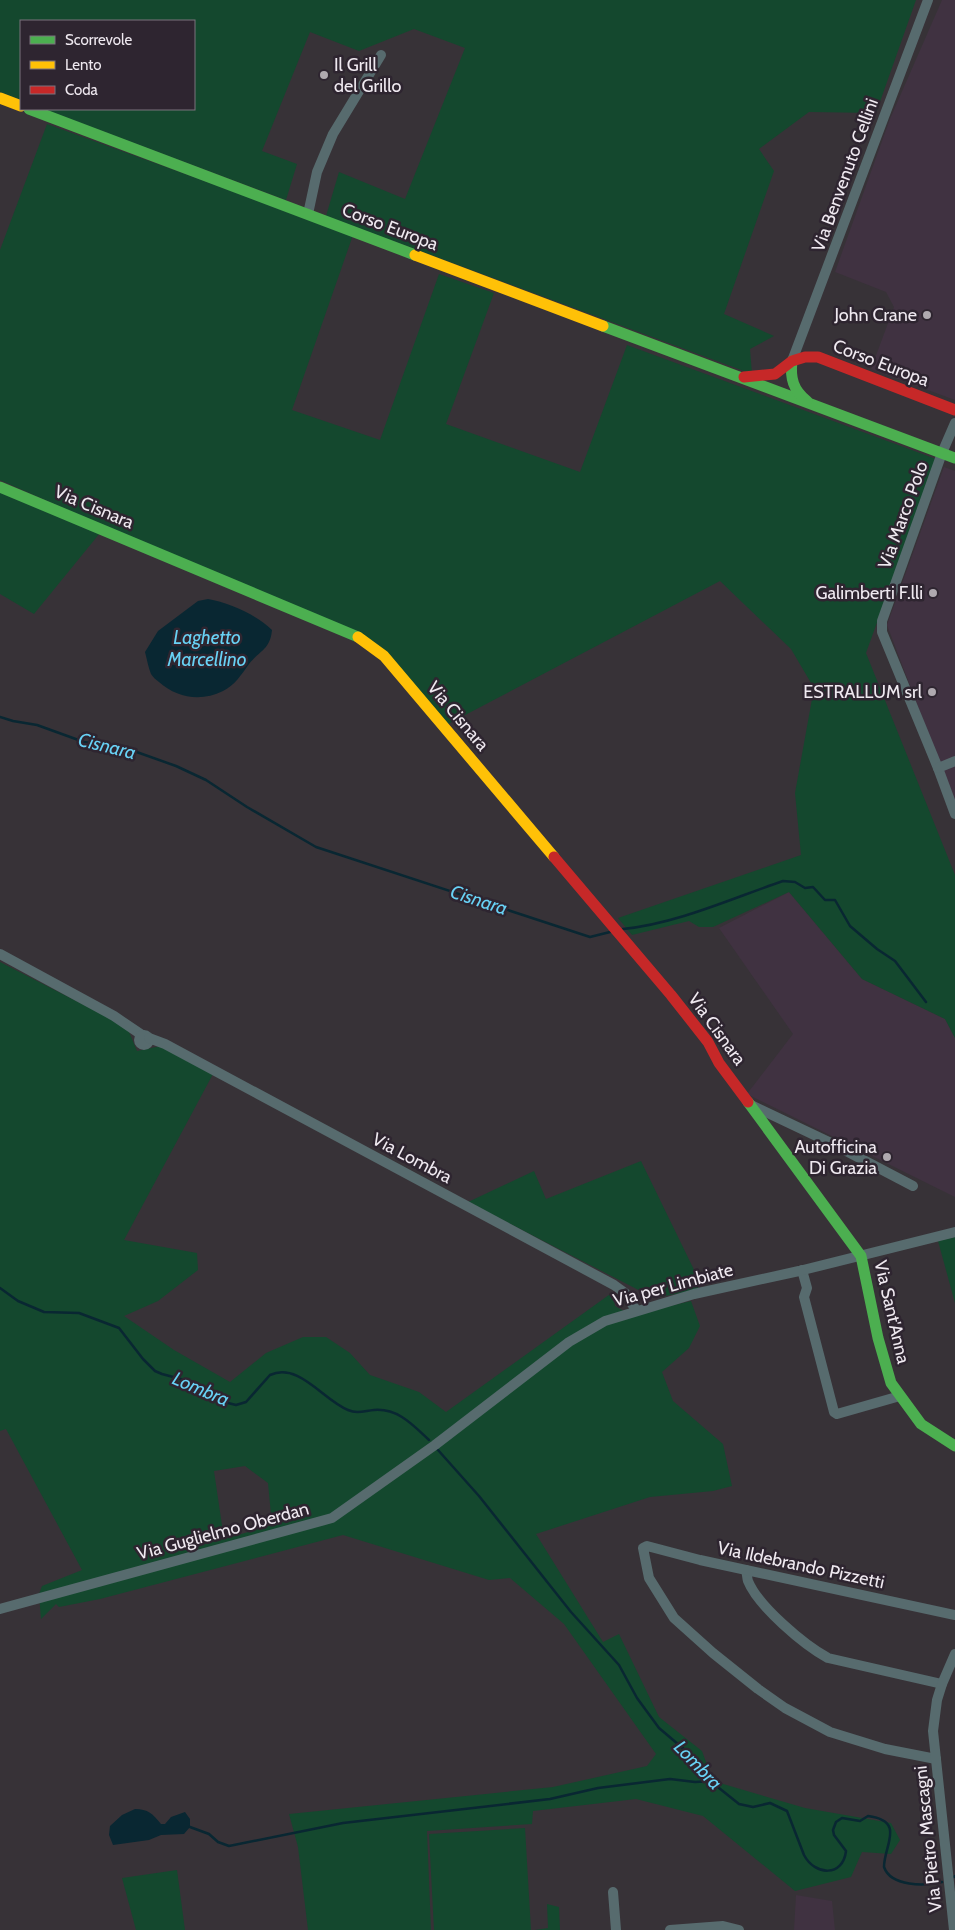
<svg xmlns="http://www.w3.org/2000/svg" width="955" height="1930" font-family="Cabin,sans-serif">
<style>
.built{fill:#403241}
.green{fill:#14482e;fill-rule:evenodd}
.water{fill:#092732}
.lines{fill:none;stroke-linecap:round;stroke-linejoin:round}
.stream{stroke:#092732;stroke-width:2.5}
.street{stroke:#576b6e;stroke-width:10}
.fast{stroke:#4caf50;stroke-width:11}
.slow{stroke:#ffc107;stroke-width:11}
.jam{stroke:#c62828;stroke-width:11}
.poi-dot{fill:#afa9af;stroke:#2e2530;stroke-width:2}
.labels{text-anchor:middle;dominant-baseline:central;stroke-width:5;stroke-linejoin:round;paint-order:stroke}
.poi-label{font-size:18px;fill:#efe9f0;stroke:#2e2530;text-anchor:end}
.street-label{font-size:18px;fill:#efe9f0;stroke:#2e2530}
.water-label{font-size:19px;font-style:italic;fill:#68d2f5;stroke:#2e2530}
</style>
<rect width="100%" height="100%" fill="#373237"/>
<g class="built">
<path d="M942,0H955V400L871,369L894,307L886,292L835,272L890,119Z"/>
<path d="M944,467L955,471V804L887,625Z"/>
<path d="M789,892L862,979L945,1019L955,1038V1197L747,1094L793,1034L719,928Z"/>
<path d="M796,1895L832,1901L835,1930H794Z"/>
</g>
<g class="green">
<path d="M0,0H916L876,113L809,112L759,149L774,171L724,314L774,336L750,349L752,374L326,216L339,172L405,199L465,48L414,29L359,51L310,32L262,151L297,164L286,200L43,109H194V21H21V100L0,92Z"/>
<path d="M47,124L353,235L292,410L380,440L439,274L494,293L446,424L580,472L627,345L936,459L866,653L955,875V1038L945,1019L862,979L789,892L713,927H699L689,921L632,935L618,918L801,855L795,793L814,688L791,649L720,581L448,724L386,651L0,480V250Z"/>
<path d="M0,492L100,533L34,614L0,594Z"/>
<path d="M0,962L127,1027L137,1051L161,1046L213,1074L124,1240L197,1253L198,1270L158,1301L124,1316L174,1350L230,1382L266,1353L303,1337H326L350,1353L370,1375L419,1392L446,1412L613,1292L615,1306L631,1315L691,1301L700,1326L689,1348L662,1372L673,1401L723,1444L732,1486L713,1491L650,1497L536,1534L603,1642L619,1634L659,1717L702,1751L713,1781L805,1808L891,1823L900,1840L891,1854L862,1852L851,1877L795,1891L703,1816L636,1799L533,1811L532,1824L427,1831L431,1930H308L298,1847L289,1814L553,1787L647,1766L656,1754L564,1624L510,1578L489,1580L343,1535L100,1599L59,1607L56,1604L41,1619L39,1594L42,1586L82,1570L6,1429L0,1431ZM245,1466L268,1483L272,1525L224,1539L214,1471Z"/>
<path d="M641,1161L700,1282L697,1290L654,1298L468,1202L534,1171L546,1199Z"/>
<path d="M955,1237V1303L938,1241Z"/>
<path d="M525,1828L531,1930H434L429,1834Z"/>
<path d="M177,1870L185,1930H136L122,1878Z"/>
<path d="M547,1904L559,1907L560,1930H535L548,1928Z"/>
</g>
<g class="water">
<path d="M208,599C230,603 255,614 272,630C270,650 260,650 249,664C242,674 234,686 223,691C201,702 177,698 159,682C156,680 153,677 151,674C148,667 147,659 145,652L158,631L198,601Z"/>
<path d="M135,1809C148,1809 153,1814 161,1824H165L171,1817L185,1812L190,1819V1827L184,1834L161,1835L149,1840L113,1845L109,1835L110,1826L122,1815Z"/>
</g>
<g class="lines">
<g class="stream">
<path d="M0,717L13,721L37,725L84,742L131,750L176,766L206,780L247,807L316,847L590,937L610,932"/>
<path d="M623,929C676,924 733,898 783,881L795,882L805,888L813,887L825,900H835L850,926L877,949L895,961L926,1002"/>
<path d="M0,1288L18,1301L44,1312L79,1313L119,1328L143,1359L155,1371L162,1374L192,1382L224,1402L236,1405L246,1402L270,1375C299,1362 323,1400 348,1410C357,1414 364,1411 374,1410C398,1408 413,1425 429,1440"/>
<path d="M438,1450L479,1496L571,1612L619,1665L637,1698L659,1728L692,1756L719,1788L739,1804L753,1807L770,1803L787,1811L804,1855C815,1876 843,1877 846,1851L834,1835L833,1830L836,1822L842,1818L860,1821L868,1816C906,1821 884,1845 884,1867C891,1887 925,1886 942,1882"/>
<path d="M190,1827L209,1834L218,1842L229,1846L343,1823L550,1799L598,1788L670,1779L695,1782L712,1781"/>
<path d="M954,1877L955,1876"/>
</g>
<g class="street">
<path d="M308,214L317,172L333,134L381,55"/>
<path d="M792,361L928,0"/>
<path d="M955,423L942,453L882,621V632L938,768L955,814"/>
<path d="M938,768L955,761"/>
<path d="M0,954L114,1016L142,1035"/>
<circle cx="144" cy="1040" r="5"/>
<path d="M149,1038L165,1044L614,1285L625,1293L636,1310"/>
<path d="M751,1105L831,1143L913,1186"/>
<path d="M802,1270L807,1288L804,1297L834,1412L837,1414L900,1396"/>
<path d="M746,1570C747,1573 747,1578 748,1581C758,1606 804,1645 828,1658L942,1684"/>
<path d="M0,1609L332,1518L435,1445L569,1342L605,1321L694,1294L799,1271L955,1232"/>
<path d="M936,1759L885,1749L830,1732L785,1708L758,1689L713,1653L674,1618L649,1578L643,1548L647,1546L700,1560L955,1615"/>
<path d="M613,1892L616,1930"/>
<path d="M670,1930L723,1926L739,1930"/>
<path d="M954,1930L933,1731L937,1700L942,1684L955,1654"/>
</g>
<g class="fast">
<path d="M29,109L415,255"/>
<path d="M603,326L955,458"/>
<path d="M792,361C790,378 793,390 807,401"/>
<path d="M0,487L358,637"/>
<path d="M748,1102L861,1256L878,1338L891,1383L921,1424L955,1446"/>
</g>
<g class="slow">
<path d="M0,98L21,106"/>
<path d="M415,255L603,326"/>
<path d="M358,637L384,656L554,857"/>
</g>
<g class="jam">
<path d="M744,377L775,374L792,361L805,357H818L955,410"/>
<path d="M554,857L671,995L708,1042L719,1063L748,1102"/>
</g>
</g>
<g class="poi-dot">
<circle cx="324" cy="75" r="5"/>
<circle cx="927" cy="315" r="5"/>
<circle cx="933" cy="593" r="5"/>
<circle cx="932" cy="692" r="5"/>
<circle cx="887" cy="1157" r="5"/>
</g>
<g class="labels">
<g class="poi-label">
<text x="334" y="65" text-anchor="start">Il Grill<tspan x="334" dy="21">del Grillo</tspan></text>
<text x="917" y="315">John Crane</text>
<text x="923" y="593">Galimberti F.lli</text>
<text x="922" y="692">ESTRALLUM srl</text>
<text x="877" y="1147">Autofficina<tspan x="877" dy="21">Di Grazia</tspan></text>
</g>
<g class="street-label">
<text transform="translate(845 175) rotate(-70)">Via Benvenuto Cellini</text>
<text transform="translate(390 227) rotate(21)">Corso Europa</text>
<text transform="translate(881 363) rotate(21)">Corso Europa</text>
<text transform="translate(94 507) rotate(23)">Via Cisnara</text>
<text transform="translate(903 515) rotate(-70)">Via Marco Polo</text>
<text transform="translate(458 716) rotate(50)">Via Cisnara</text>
<text transform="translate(717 1029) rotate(54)">Via Cisnara</text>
<text transform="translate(412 1158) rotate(28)">Via Lombra</text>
<text transform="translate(673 1285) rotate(-15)">Via per Limbiate</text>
<text transform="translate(892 1312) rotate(77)">Via Sant'Anna</text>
<text transform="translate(223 1531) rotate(-15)">Via Guglielmo Oberdan</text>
<text transform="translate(801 1565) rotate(12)">Via Ildebrando Pizzetti</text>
<text transform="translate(928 1839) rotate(-96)">Via Pietro Mascagni</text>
</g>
<g class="water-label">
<text x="207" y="637">Laghetto<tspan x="207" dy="22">Marcellino</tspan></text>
<text transform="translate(107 746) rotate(14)">Cisnara</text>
<text transform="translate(479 900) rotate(18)">Cisnara</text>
<text transform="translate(201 1389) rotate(23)">Lombra</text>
<text transform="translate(698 1765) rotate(46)">Lombra</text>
</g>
</g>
<rect x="20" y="20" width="175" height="90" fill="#2e2530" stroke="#7b737d"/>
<rect x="30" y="36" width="25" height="8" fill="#4caf50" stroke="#7b737d"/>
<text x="65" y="45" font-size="15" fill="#efe9f0">Scorrevole</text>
<rect x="30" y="61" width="25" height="8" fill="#ffc107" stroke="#7b737d"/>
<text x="65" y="70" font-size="15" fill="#efe9f0">Lento</text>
<rect x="30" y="86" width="25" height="8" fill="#c62828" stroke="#7b737d"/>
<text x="65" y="95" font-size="15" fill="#efe9f0">Coda</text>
</svg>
